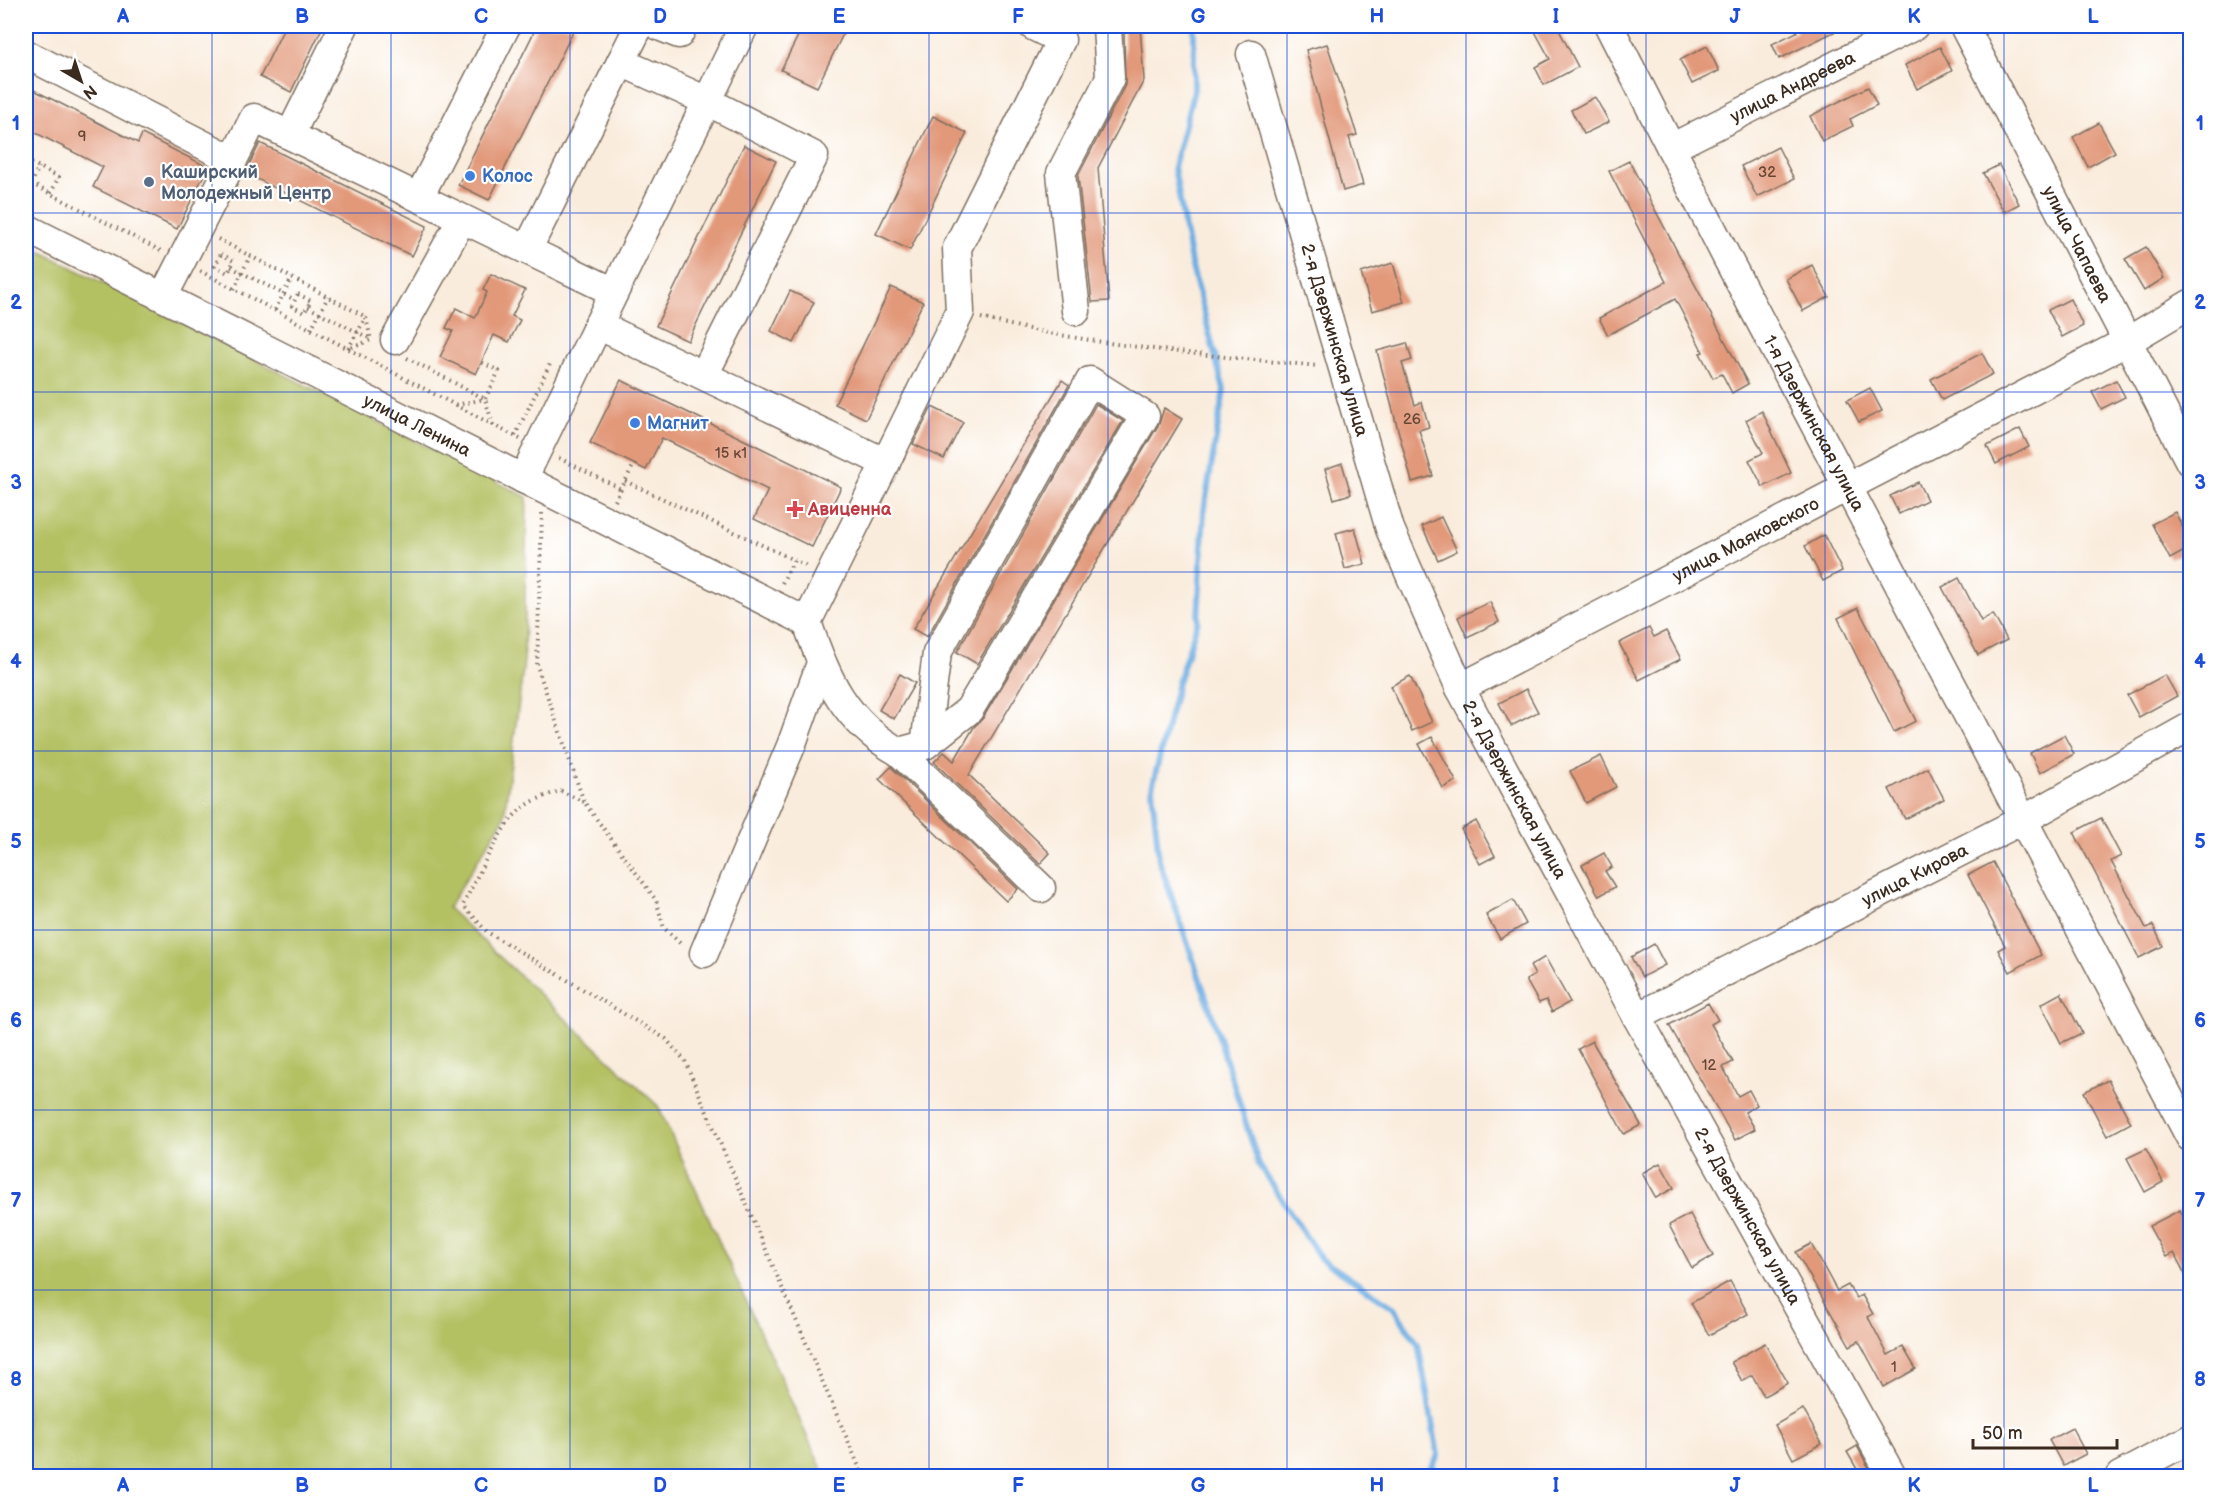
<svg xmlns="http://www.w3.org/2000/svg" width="2216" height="1502" font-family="'Balsamiq Sans',sans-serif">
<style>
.green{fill:#b4c163;stroke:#787640;stroke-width:1.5}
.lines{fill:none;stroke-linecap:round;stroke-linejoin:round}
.stream{stroke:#70afe3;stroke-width:6}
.building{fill:#e2997a}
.minor-casing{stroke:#7e6e60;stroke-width:31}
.path{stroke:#7e6e60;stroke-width:4;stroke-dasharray:1.5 4.5;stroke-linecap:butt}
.minor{stroke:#fff;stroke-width:28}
.grid{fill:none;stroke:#1d4ed8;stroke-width:1.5;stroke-opacity:0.55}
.shop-dot{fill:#3f7fe0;stroke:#fff;stroke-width:2}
.service-dot{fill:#5c6f8a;stroke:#fff;stroke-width:2}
.health-dot{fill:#e0444e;stroke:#fff;stroke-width:2}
.labels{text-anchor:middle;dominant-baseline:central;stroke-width:4.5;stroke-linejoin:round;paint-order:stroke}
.number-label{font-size:15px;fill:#654635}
.street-label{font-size:18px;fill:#3b2a1e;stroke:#fff}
.service-label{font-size:18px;font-weight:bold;fill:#4e5e75;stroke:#fff;text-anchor:start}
.shop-label{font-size:18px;font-weight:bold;fill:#366cbe;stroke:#fff;text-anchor:start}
.health-label{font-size:18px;font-weight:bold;fill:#be3a42;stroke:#fff;text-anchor:start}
.neatline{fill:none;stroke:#1d4ed8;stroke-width:2}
.grid-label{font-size:20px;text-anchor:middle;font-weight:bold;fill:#1d4ed8}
</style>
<rect width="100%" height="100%" fill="#fff"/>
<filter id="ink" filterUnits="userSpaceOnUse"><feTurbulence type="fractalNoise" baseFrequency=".0167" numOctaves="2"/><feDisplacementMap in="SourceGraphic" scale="12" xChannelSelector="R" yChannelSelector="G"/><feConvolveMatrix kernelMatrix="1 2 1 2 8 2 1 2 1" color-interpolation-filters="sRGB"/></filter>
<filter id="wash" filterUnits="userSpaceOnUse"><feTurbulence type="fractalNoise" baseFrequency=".008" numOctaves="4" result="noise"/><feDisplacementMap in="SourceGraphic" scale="24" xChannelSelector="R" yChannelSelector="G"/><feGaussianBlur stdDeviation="1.35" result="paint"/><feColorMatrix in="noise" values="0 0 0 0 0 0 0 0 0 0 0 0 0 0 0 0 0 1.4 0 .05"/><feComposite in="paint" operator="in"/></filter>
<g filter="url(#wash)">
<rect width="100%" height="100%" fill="#f9ecdc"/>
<path class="green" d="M26,244L527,497L524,661L504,818L448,908L658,1106L825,1476H26Z"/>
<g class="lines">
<path class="stream" d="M1194,26V90L1174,167L1191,263L1224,390L1204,510L1198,621L1178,682L1152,788L1159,860L1208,1003L1259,1165L1321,1259L1393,1307L1418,1344L1438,1455L1428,1476"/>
</g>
<g id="blocks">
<g class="building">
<path d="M285,26H323L291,92L260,77Z"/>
<path d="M537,26H576L489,200L458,185Z"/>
<path d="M803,26H847L817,87L781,70Z"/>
<path d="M1124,26H1140L1144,80L1098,168L1109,301L1092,302L1078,176L1125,85Z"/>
<path d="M1532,26H1557L1578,67L1544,85L1535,67L1550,59Z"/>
<path d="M1794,26H1846L1779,59L1772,44L1797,32Z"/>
<path d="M1327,44L1357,135L1349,137L1363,185L1343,191L1306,50Z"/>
<path d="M1707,46L1719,71L1692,84L1680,60Z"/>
<path d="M1940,47L1952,71L1917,89L1905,65Z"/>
<path d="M26,86L138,143L142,134L208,167L177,229L93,187L103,167L26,128Z"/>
<path d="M1868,87L1877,105L1850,119L1853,126L1822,141L1810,116Z"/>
<path d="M1595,97L1609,122L1584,134L1571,110Z"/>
<path d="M933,116L967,133L910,250L876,234Z"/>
<path d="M2099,123L2115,152L2088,167L2073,137Z"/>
<path d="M260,143L427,226L412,256L245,173Z"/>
<path d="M744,145L776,161L688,341L656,326Z"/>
<path d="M1778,147L1794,179L1757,197L1741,166Z"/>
<path d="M1629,161L1748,384L1732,393L1722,374L1713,378L1700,353L1703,352L1675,299L1608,335L1599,318L1666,282L1609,171Z"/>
<path d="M1999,165L2019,204L2004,212L1983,173Z"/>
<path d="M2146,247L2164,278L2144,291L2125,259Z"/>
<path d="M1393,263L1404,302L1372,311L1361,273Z"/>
<path d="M1812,265L1829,297L1803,311L1786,279Z"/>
<path d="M491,274L525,290L512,316L520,320L509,342L494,335L476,374L440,357L453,331L446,328L456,308L475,318L487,292L483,290Z"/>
<path d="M891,287L923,302L866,419L835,404Z"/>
<path d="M790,291L814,302L794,343L771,331Z"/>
<path d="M2070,299L2083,326L2062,337L2048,310Z"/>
<path d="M1407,343L1412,360L1402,363L1415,405L1422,402L1429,427L1419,430L1433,476L1412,482L1377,351Z"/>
<path d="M1982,353L1993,374L1942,400L1931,379Z"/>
<path d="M621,380L841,487L812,547L754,519L768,490L662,438L646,470L590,443Z"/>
<path d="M1062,380L1069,385L927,637L913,629Z"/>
<path d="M2116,380L2125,397L2101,409L2092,392Z"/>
<path d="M1870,388L1882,411L1859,422L1847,400Z"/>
<path d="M1096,404L1123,421L977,664L957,652Z"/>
<path d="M932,407L963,422L944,459L913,444Z"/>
<path d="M1164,408L1182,419L969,775L1050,853L1040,864L934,762L944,752L954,761L974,727L983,718L1159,424Z"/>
<path d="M1762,411L1791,473L1763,487L1749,460L1763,453L1746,420Z"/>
<path d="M2020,429L2029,447L1996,464L1987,446Z"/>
<path d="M1342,463L1351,494L1334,499L1325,469Z"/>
<path d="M1918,482L1927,500L1899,514L1890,496Z"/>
<path d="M2175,512L2190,542V548L2170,559L2152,524Z"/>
<path d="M1441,517L1457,551L1438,560L1422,526Z"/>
<path d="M1355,528L1365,564L1345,569L1336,533Z"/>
<path d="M1824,535L1842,571L1823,581L1805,546Z"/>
<path d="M1959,578L1981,621L1993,614L2007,640L1978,655L1942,587Z"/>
<path d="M1490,602L1499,622L1467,637L1458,617Z"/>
<path d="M1858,608L1916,721L1894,732L1838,618Z"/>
<path d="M1649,628L1654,637L1666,631L1681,659L1639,680L1619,643Z"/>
<path d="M900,674L915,683L894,719L879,710Z"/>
<path d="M2165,675L2177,696L2139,717L2127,695Z"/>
<path d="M1410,676L1432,722L1412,731L1391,686Z"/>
<path d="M1526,689L1538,712L1511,726L1499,703Z"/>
<path d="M2064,735L2074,754L2040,773L2030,753Z"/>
<path d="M1432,737L1456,781L1443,788L1419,744Z"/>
<path d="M1601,756L1616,787L1586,803L1570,771Z"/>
<path d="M891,767L1018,889L1006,901L879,779Z"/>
<path d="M1928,768L1944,799L1905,819L1889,789Z"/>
<path d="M2101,818L2121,856L2111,861L2146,928L2153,925L2163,946L2139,958L2074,832Z"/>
<path d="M1476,821L1495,856L1480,864L1461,829Z"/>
<path d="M1604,853L1612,867L1605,871L1615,887L1599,896L1582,865Z"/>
<path d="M1993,862L2041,955L2010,972L1998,950L2005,946L1968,875Z"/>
<path d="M1513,900L1526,924L1500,939L1486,915Z"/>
<path d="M1654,944L1665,965L1642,977L1631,957Z"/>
<path d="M1545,957L1570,1002L1552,1012L1546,1000L1539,1003L1526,980L1535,975L1530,966Z"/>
<path d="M2061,993L2082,1033L2061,1043L2041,1004Z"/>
<path d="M1708,1003L1718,1020L1711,1024L1733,1062L1723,1067L1738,1096L1749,1090L1757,1105L1745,1112L1755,1129L1735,1140L1669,1025Z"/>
<path d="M1592,1041L1641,1125L1624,1134L1578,1049Z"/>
<path d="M2108,1080L2131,1123L2107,1136L2084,1092Z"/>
<path d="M2146,1149L2163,1182L2145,1192L2127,1158Z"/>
<path d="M1660,1163L1674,1188L1656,1198L1642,1173Z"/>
<path d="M2180,1210L2190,1231V1284L2174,1253L2166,1257L2149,1226Z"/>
<path d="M1690,1214L1713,1256L1692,1268L1669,1225Z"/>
<path d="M1811,1244L1837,1291L1848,1285L1856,1298L1862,1295L1873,1314L1868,1317L1888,1355L1903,1347L1916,1369L1884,1387L1859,1341L1850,1346L1796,1252Z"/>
<path d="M1730,1281L1748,1314L1709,1335L1691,1303Z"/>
<path d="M1765,1343L1788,1383L1764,1396L1752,1375L1742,1381L1731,1362Z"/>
<path d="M1803,1409L1822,1444L1793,1459L1775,1425Z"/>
<path d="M2072,1428L2086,1454L2063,1466L2049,1440Z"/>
<path d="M1857,1446L1872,1474L1868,1476H1861L1847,1452Z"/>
</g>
</g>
</g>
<g filter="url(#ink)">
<use href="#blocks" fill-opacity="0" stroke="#7e6e60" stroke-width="1.5"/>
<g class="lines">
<defs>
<g id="minor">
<path d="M659,26L679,34L683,26"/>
<path id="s1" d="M1609,26L1727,258L2190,1137"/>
<path id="s2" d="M1964,26L2190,462"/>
<path d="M26,54L233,160L163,297"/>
<path id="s3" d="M1251,54L1390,529L1460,688L1637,1017L1892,1476"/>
<path d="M621,62L707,101L814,156L704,375"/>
<path d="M290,135L344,26"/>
<path id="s4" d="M1671,148L1914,26"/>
<path d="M233,160L254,118L614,292"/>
<path d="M419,197L506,26"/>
<path id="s5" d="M26,228L807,622"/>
<path d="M527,250L639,26"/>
<path d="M1076,311L1061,173L1110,78L1107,26"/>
<path d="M598,325L886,463"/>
<path d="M395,340L462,219"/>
<path d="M523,479L744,26"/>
<path id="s6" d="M1460,688L2128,341L2190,304"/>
<path d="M925,745L937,653L1090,381L1145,416L969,710L925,745L899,752C845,722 826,679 807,622L960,312L957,248L1061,40L1033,26"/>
<path d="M899,752L1041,888"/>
<path d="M704,953L791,746L821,663"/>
<path id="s7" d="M1637,1017L2034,814L2190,727"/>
<path d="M2120,1476L2190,1439"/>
</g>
</defs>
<use href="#minor" class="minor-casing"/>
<g class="path">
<path d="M26,160L59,177L50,194"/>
<path d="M26,181L161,251"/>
<path d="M31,184L39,167"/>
<path d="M218,239L366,317L371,340L348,349L366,317"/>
<path d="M221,254L234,261L228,273L215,266Z"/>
<path d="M231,267L295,300"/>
<path d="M200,271L520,439"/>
<path d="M234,289L250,256"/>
<path d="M298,294L311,301L304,313L292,306Z"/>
<path d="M308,307L371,339"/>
<path d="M275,310L292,278"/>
<path d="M981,318C1091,346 1206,355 1318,366"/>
<path d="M311,329L328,297"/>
<path d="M407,358L485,399L493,425"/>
<path d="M456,405L485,399L499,371L481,362"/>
<path d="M515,436L550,364"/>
<path d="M559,458L621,489"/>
<path d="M625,481L809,567"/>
<path d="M615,501L634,464"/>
<path d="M542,513L537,666L584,802L656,900L664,928L682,945"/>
<path d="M782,583L794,560"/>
<path d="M584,802L561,791C546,795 530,801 519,811C498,829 476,880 463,905L487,932L666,1039L685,1061L863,1476"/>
</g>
<use href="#minor" class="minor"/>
</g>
</g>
<path class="grid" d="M212,26V1476M391,26V1476M570,26V1476M750,26V1476M929,26V1476M1108,26V1476M1287,26V1476M1466,26V1476M1646,26V1476M1825,26V1476M2004,26V1476M26,213H2190M26,392H2190M26,572H2190M26,751H2190M26,930H2190M26,1110H2190M26,1290H2190"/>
<g class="shop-dot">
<circle cx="470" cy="176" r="6"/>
<circle cx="635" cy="423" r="6"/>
</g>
<circle class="service-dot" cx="149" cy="182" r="6"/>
<path class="health-dot" d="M792 500h6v6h6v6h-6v6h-6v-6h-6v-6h6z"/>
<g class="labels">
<g class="number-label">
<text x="82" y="136">9</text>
<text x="1767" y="172">32</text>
<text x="1412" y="419">26</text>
<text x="731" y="453">15 к1</text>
<text x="1709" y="1065">12</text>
<text x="1894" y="1367">1</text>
</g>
<g class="street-label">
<text stroke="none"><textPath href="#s4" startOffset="136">улица Андреева</textPath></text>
<text stroke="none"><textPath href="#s2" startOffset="246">улица Чапаева</textPath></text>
<text stroke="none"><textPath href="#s3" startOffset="298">2-я Дзержинская улица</textPath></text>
<text stroke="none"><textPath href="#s1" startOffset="447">1-я Дзержинская улица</textPath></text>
<text stroke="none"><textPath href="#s5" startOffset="438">улица Ленина</textPath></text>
<text stroke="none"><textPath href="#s6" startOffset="322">улица Маяковского</textPath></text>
<text stroke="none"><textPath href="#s3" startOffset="784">2-я Дзержинская улица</textPath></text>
<text stroke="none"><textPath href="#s7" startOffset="312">улица Кирова</textPath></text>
<text stroke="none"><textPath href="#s3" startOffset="1270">2-я Дзержинская улица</textPath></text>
</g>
<g class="service-label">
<text x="161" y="172">Каширский<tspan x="161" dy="21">Молодежный Центр</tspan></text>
</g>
<g class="shop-label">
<text x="482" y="176">Колос</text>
<text x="647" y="423">Магнит</text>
</g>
<g class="health-label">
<text x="808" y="509">Авиценна</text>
</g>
</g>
<rect width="2216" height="1502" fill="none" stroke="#fff" stroke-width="66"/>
<g transform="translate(81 81) rotate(141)" stroke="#ffffff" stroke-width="4.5" paint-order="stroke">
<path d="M0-4.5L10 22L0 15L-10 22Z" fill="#3b2a1e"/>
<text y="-9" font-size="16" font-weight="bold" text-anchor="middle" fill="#3b2a1e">N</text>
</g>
<path d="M1973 1439v9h144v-9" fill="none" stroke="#3b2a1e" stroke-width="3"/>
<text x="1982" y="1439" font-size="18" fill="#3b2a1e" stroke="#ffffff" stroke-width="4.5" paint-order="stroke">50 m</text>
<rect x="33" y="33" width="2150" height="1436" class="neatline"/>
<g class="grid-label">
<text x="123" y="23">A</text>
<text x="302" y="23">B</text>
<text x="481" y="23">C</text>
<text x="660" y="23">D</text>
<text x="839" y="23">E</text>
<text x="1018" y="23">F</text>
<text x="1198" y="23">G</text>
<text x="1377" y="23">H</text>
<text x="1556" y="23">I</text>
<text x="1735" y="23">J</text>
<text x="1914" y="23">K</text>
<text x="2093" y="23">L</text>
<text x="16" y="130">1</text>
<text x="2200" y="130">1</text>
<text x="16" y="309">2</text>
<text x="2200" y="309">2</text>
<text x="16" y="489">3</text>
<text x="2200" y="489">3</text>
<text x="16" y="668">4</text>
<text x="2200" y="668">4</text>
<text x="16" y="848">5</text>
<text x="2200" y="848">5</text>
<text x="16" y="1027">6</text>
<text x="2200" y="1027">6</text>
<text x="16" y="1207">7</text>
<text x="2200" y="1207">7</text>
<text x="16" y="1386">8</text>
<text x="2200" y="1386">8</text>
<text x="123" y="1492">A</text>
<text x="302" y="1492">B</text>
<text x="481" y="1492">C</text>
<text x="660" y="1492">D</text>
<text x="839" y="1492">E</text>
<text x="1018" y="1492">F</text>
<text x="1198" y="1492">G</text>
<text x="1377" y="1492">H</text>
<text x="1556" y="1492">I</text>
<text x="1735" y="1492">J</text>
<text x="1914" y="1492">K</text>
<text x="2093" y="1492">L</text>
</g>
</svg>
